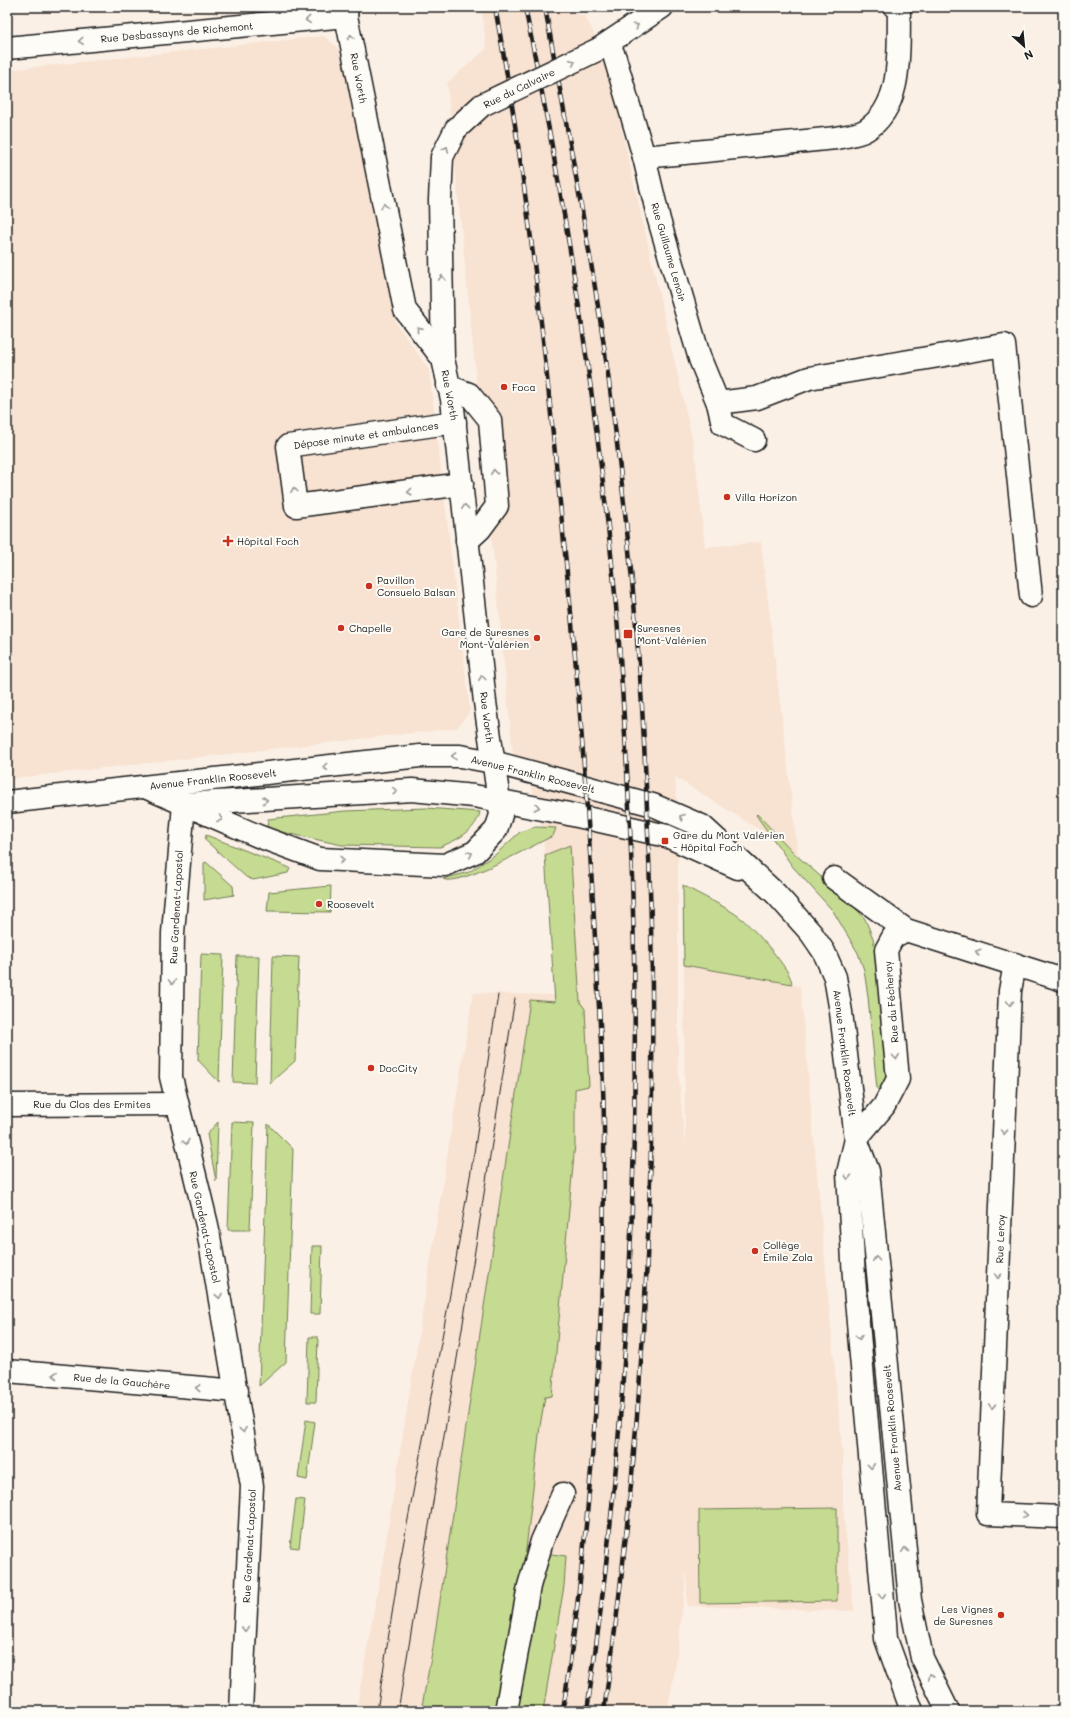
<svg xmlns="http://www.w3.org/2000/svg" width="1070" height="1718" font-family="Mali,sans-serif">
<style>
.built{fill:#f8e2d1}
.green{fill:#c5db91;stroke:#707c56}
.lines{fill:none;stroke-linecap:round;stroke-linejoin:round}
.minor-casing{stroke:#1c1c1c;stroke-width:25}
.major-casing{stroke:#1c1c1c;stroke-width:25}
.minor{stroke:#fdfcf7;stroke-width:22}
.major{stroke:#fdfcf7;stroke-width:22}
.tram{stroke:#1c1c1c;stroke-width:1}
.rail-casing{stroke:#1c1c1c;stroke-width:4.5}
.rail{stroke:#fdfcf7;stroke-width:3;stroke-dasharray:9;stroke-linecap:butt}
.minor-bridge-casing{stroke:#1c1c1c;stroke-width:25;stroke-linecap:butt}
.minor-bridge{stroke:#fdfcf7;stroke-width:22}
.oneway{stroke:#989794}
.poi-dot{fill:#c8321e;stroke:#fdfcf7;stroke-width:1.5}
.labels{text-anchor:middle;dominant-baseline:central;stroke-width:4;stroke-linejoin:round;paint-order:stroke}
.street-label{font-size:10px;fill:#1c1c1c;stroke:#fdfcf7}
.poi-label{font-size:10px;fill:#1c1c1c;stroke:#fdfcf7;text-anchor:start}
</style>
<rect width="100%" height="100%" fill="#fbf0e6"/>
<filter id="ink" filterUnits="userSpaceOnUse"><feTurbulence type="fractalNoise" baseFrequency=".025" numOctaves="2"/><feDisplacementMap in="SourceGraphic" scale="8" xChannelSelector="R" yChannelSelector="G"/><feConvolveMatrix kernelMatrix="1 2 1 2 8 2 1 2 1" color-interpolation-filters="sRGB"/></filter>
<g filter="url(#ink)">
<g class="built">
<path d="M482,7H568V12L585,16L605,56L694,447L705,547L761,542L798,854L675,777L678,821V1066L685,1150L684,965L800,986L843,1459V1508L854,1611L687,1606V1570L675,1670L667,1711H356L383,1560L473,993L555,995L543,835L527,765L513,753L447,83L486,49Z"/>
<path d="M324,36L340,50L396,323L429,370L470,711L457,728L7,779V70Z"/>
</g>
<g class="green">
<path d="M426,808L480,812C476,831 457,840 440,847L342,845L267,829L268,819L345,811Z"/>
<path d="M757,814L795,854L852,904L865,919L873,938L879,971L887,1064L886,1079L881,1091L877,1089L868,997L864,970L858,953L833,911L793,867L756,815Z"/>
<path d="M535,827L556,828L553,836C535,844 458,888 443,879L469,872L496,854L520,832Z"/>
<path d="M206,835L290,868L288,873L253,880L246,877L205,840Z"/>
<path d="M570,845L580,1002L585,1009L589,1086L575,1089V1143L552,1396L545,1397L540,1426L523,1576L494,1711H421L433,1647L530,1000L555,1002L545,855Z"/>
<path d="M206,862L233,886L234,895L204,900V863Z"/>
<path d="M683,885C701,896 726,906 742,919C753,928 792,970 792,984L684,965Z"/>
<path d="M331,886L330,912L267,911L269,892Z"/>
<path d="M201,954L223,955L219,1082L198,1060Z"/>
<path d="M237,956H259L255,1083L233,1082Z"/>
<path d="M273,956L299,957L295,1061L270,1083Z"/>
<path d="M218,1122L216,1181L207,1134Z"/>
<path d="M232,1122L254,1123L250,1230H228Z"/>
<path d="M268,1124L293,1149L286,1362L259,1386Z"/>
<path d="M312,1246H322L320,1314H310Z"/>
<path d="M309,1337H318L316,1402H307Z"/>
<path d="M306,1420L315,1422L307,1480L298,1478Z"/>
<path d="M296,1499L305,1500L299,1548L290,1547Z"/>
<path d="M837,1508V1601L700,1603L699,1510Z"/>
<path d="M544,1553L566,1556L564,1586L543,1711H509Z"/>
</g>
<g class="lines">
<defs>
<g id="minor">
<path d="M347,7L346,16L405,310L443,359"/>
<path d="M609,44L615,58L644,157L659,220L700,359L718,403L723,424L754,440"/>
<path d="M7,48L346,16"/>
<path d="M599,49L662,7"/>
<path d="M644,157L836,138C845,136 858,135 866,130C904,106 898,50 899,11L895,7"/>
<path d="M448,386L469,394L490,420L497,506L480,529L467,541"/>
<path d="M718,403L757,398L809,378L1004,345L1031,596"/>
<path d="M455,422L288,446L296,506L462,484"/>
<path d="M184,804L258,836L320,859L445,865L475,852L496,830L501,815L485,702L452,399L443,359L440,200L442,157L456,129"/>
<path d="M184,804L173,933L171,1077L207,1225L252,1486L241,1711"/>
<path d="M834,878L906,930L1063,980"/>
<path d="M1015,964L1010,991L988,1514L1063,1517"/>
<path d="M7,1105L177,1104"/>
<path d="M856,1139L884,1106L898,1079L886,950L893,937L906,930"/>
<path d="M7,1371L237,1391"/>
<path d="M506,1711L529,1586L542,1541L563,1494"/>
</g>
<g id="major">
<path d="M145,787L184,804L412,790L474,796L564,813L667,836L738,868"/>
<path d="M7,802L420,756H460L493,762L653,805L702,826L776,894L811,933L824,952L835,977L841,1012L856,1139L868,1171L910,1600L922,1658L948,1711"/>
<path d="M856,1139L848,1173L854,1278L885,1623L886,1639L912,1711"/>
</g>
</defs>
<use href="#minor" class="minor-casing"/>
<use href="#major" class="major-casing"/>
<use href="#minor" class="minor"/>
<use href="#major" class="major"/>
<g class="tram">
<path d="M377,1711L400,1562L449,1300L474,1153L498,995"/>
<path d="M398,1711L473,1263L515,998"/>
</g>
<defs>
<g id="rail">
<path d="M495,7C529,188 547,370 565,553C579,687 589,821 596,956C600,1025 605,1094 604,1162C604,1346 590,1530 563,1711"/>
<path d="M525,7C565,201 596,397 615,594C622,671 626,749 630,826C643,1122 630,1418 587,1711"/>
<path d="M545,7C565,120 588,233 604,346C619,451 631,557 639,663C643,712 645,761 647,809C661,1110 647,1413 604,1711"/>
</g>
</defs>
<use href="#rail" class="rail-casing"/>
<use href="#rail" class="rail"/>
<defs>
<path id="minor-bridge" d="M456,129L482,105L599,49"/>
</defs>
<use href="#minor-bridge" class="minor-bridge-casing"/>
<use href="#minor-bridge" class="minor-bridge"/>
</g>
<defs><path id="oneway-chevron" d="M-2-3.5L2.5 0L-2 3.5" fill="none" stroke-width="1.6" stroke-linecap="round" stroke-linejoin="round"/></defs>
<g class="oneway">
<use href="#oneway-chevron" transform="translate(308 20) rotate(175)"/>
<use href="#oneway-chevron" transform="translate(636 26) rotate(-34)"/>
<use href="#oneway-chevron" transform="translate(351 37) rotate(-101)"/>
<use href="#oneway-chevron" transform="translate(81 41) rotate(175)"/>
<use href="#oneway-chevron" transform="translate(573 62) rotate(-25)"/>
<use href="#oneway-chevron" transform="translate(446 149) rotate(-65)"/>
<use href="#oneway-chevron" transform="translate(384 206) rotate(-101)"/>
<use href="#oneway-chevron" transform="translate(442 278) rotate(-91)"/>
<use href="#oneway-chevron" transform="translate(419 329) rotate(-129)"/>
<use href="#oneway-chevron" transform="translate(494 472) rotate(-95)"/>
<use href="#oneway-chevron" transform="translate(294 490) rotate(-97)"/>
<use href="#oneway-chevron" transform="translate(410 492) rotate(174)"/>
<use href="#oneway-chevron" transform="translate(465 507) rotate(-96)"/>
<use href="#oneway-chevron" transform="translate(482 678) rotate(-97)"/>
<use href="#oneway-chevron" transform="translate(454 756) rotate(-179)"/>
<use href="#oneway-chevron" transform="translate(325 767) rotate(174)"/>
<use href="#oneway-chevron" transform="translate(395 791) rotate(-4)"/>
<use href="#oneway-chevron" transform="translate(265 800) rotate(-3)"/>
<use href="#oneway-chevron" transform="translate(537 807) rotate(11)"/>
<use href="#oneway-chevron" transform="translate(682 817) rotate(-158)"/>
<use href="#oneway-chevron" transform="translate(220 819) rotate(23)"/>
<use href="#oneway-chevron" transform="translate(470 854) rotate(-25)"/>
<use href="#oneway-chevron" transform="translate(342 860) rotate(2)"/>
<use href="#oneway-chevron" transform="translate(978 952) rotate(-162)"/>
<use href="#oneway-chevron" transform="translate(172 982) rotate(91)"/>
<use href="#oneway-chevron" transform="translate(1010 1003) rotate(92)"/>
<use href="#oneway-chevron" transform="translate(896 1057) rotate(85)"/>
<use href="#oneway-chevron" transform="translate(1004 1132) rotate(92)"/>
<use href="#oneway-chevron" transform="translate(186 1142) rotate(76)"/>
<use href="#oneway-chevron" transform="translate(848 1177) rotate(90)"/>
<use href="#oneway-chevron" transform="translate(876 1259) rotate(-95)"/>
<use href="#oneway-chevron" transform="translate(998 1276) rotate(92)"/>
<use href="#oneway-chevron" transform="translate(219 1296) rotate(80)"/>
<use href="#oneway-chevron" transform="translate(859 1337) rotate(85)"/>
<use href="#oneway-chevron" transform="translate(55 1375) rotate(-175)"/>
<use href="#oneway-chevron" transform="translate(198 1388) rotate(-175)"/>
<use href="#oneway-chevron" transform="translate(992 1406) rotate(92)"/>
<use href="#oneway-chevron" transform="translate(243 1430) rotate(81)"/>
<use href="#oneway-chevron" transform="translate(871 1466) rotate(85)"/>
<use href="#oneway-chevron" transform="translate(1025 1515) rotate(3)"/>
<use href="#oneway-chevron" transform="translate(905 1550) rotate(-96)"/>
<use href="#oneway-chevron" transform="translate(882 1596) rotate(85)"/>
<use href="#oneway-chevron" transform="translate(245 1629) rotate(93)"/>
<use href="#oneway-chevron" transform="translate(931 1676) rotate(-116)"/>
</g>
</g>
<g class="poi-dot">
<circle cx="504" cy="387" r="4"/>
<circle cx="727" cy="497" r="4"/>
<path d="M226 535h4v4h4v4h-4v4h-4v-4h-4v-4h4z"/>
<circle cx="369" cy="586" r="4"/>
<circle cx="341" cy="628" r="4"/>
<rect x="623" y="629" width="10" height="10" rx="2"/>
<circle cx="537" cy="638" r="4"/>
<rect x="661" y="837" width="8" height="8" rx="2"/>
<circle cx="319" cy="904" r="4"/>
<circle cx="371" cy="1068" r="4"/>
<circle cx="755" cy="1251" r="4"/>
<circle cx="1001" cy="1615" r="4"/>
</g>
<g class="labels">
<g class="street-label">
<text transform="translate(177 32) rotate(-5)">Rue Desbassayns de Richemont</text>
<text transform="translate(359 78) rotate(79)">Rue Worth</text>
<text transform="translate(519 88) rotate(-26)">Rue du Calvaire</text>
<text transform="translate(669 252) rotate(74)">Rue Guillaume Lenoir</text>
<text transform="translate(450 395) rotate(79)">Rue Worth</text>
<text transform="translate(366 435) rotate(-8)">Dépose minute et ambulances</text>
<text transform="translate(487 717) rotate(83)">Rue Worth</text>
<text transform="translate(533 774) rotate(14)">Avenue Franklin Roosevelt</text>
<text transform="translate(213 779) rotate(-6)">Avenue Franklin Roosevelt</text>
<text transform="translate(176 907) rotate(-87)">Rue Gardenat-Lapostol</text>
<text transform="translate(891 1002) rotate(-95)">Rue du Fécheray</text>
<text transform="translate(845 1053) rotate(83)">Avenue Franklin Roosevelt</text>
<text x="92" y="1104">Rue du Clos des Ermites</text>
<text transform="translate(205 1227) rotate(78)">Rue Gardenat-Lapostol</text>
<text transform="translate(1000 1239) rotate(-88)">Rue Leroy</text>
<text transform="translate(122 1381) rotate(5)">Rue de la Gauchère</text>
<text transform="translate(892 1428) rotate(-95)">Avenue Franklin Roosevelt</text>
<text transform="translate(249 1546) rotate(-87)">Rue Gardenat-Lapostol</text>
</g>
<g class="poi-label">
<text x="512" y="387">Foca</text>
<text x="735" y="497">Villa Horizon</text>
<text x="237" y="541">Hôpital Foch</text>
<text x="377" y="580">Pavillon<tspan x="377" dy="12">Consuelo Balsan</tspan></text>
<text x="349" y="628">Chapelle</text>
<text x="637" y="628">Suresnes<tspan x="637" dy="12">Mont-Valérien</tspan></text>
<text x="529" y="632" text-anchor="end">Gare de Suresnes<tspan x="529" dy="12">Mont-Valérien</tspan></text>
<text x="673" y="835">Gare du Mont Valérien<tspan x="673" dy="12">- Hôpital Foch</tspan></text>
<text x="327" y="904">Roosevelt</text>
<text x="379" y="1068">DocCity</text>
<text x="763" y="1245">Collège<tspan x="763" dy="12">Émile Zola</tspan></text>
<text x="993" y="1609" text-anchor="end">Les Vignes<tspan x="993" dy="12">de Suresnes</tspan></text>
</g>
</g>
<rect width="1070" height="1718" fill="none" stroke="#fdfcf7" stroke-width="24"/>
<rect x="12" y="12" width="1046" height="1694" fill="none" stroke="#1c1c1c" stroke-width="1.5" filter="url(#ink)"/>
<g transform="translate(1024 46) rotate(153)" stroke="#fdfcf7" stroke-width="3" paint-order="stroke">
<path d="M0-3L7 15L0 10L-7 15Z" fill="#1c1c1c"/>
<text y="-6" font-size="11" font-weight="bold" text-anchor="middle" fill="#1c1c1c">N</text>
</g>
</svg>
